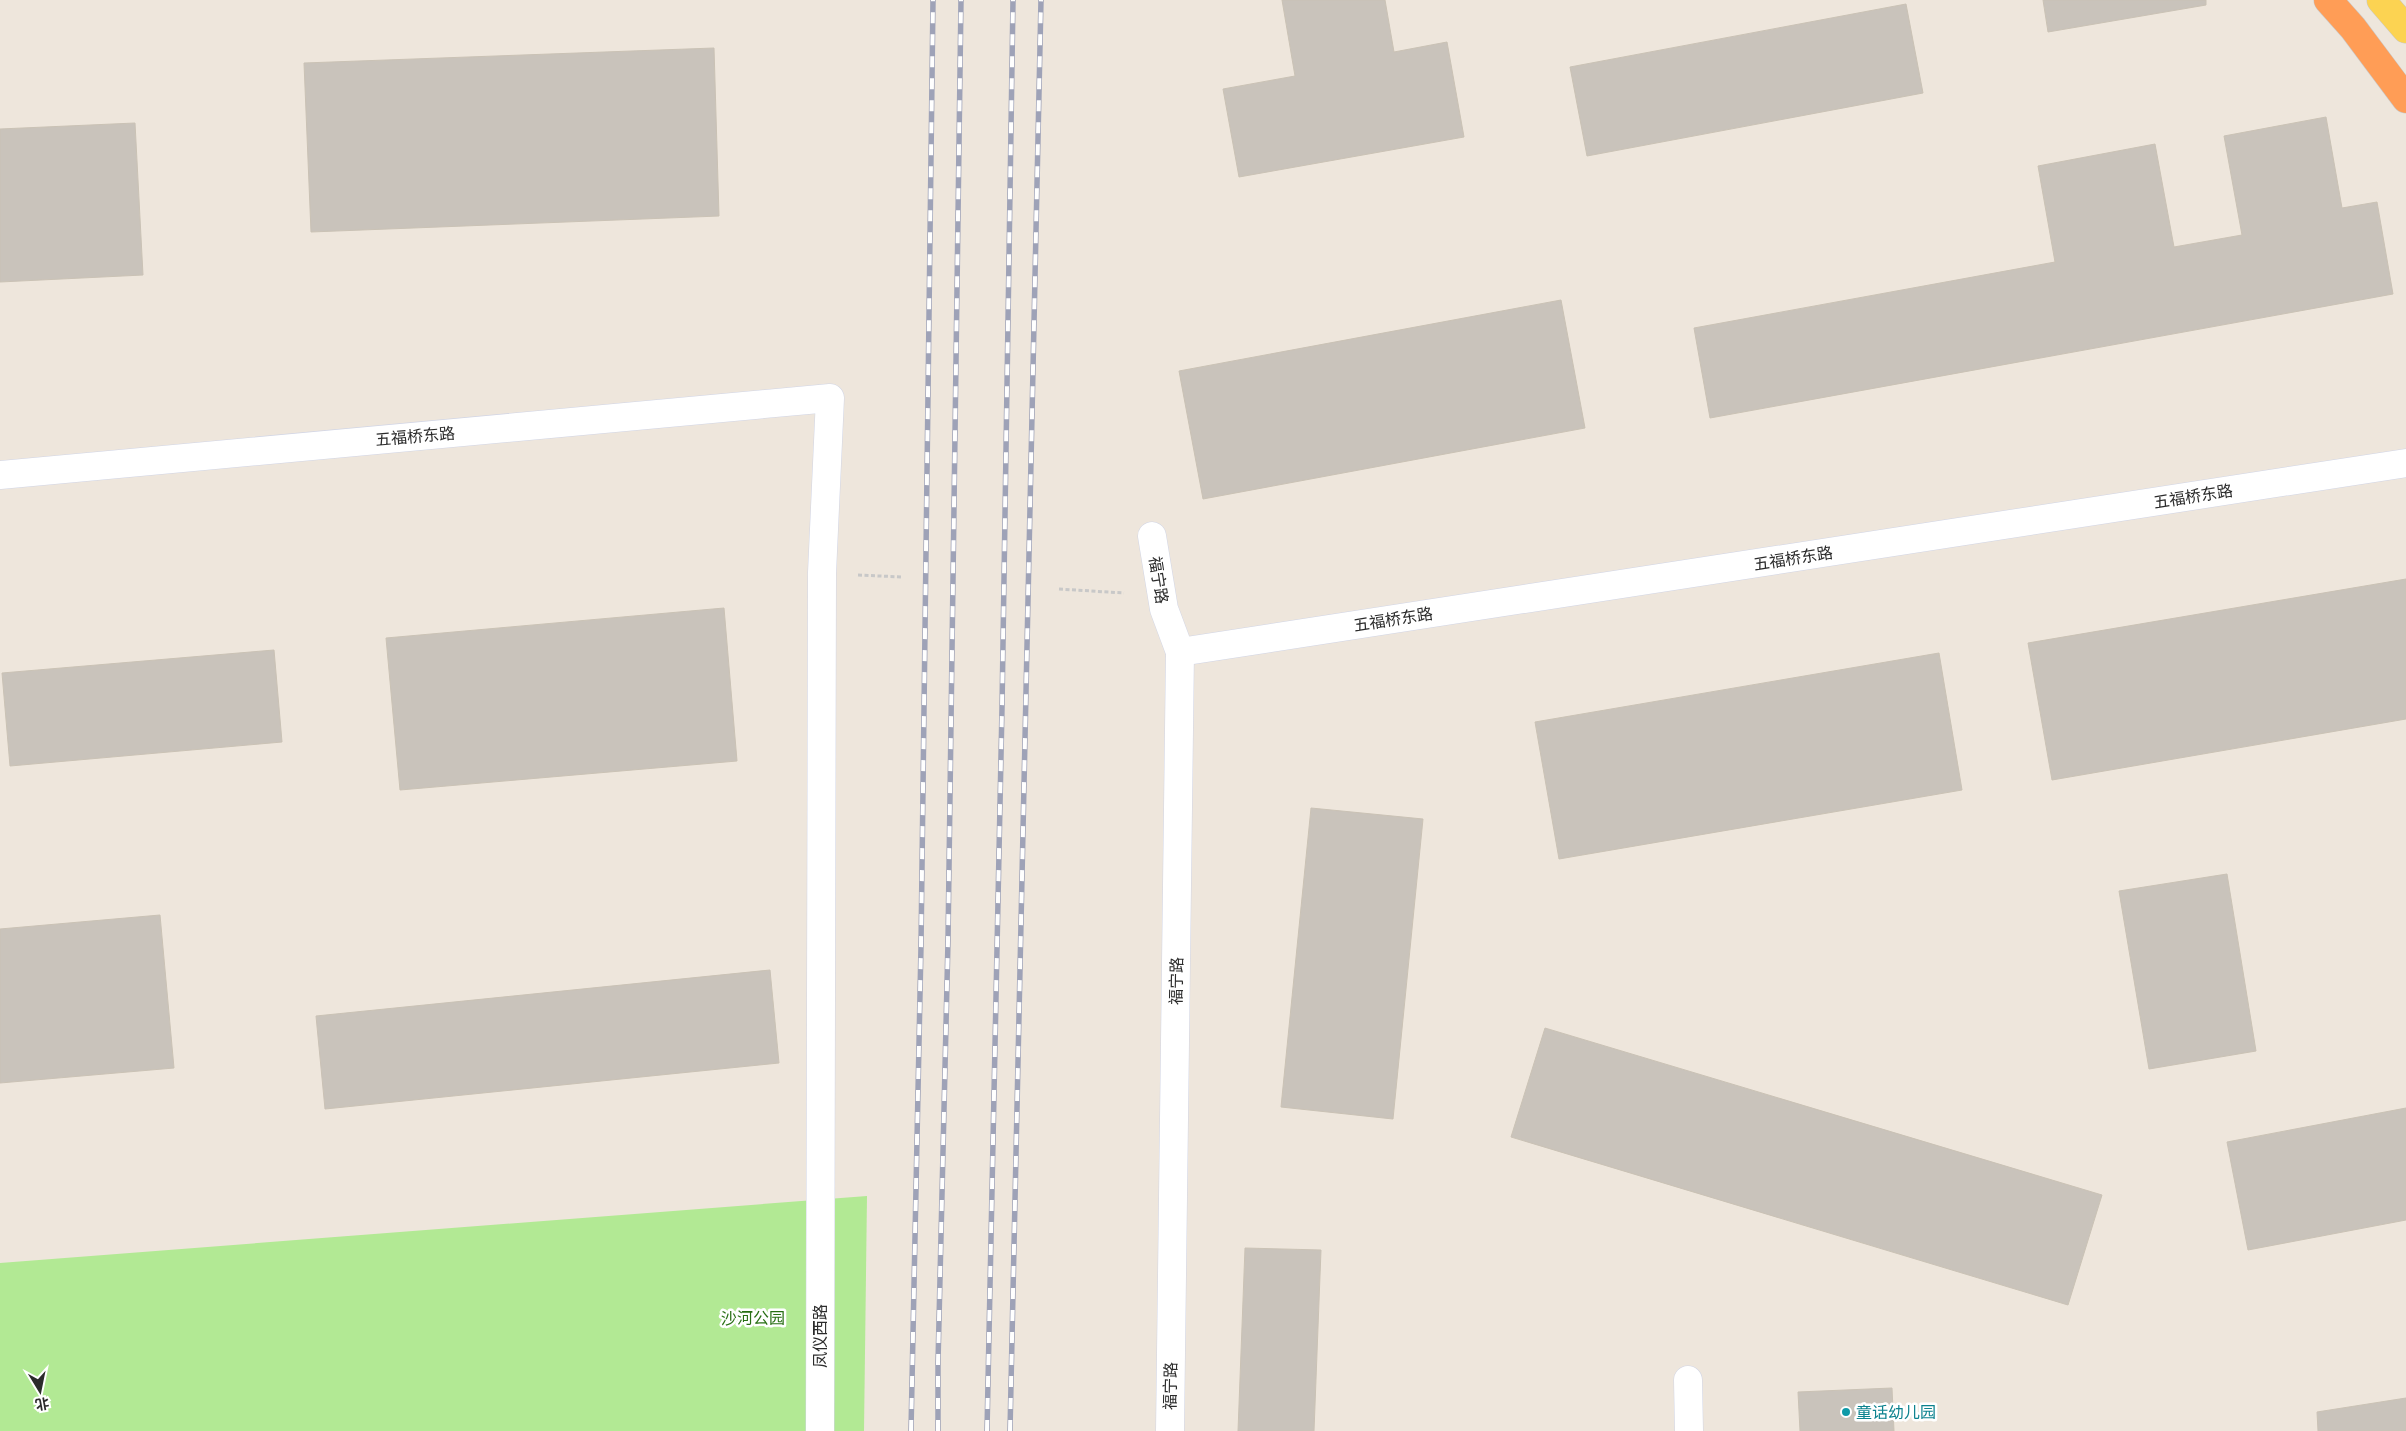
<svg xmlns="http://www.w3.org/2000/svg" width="2406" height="1431" font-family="'Asap Condensed','Noto Sans SC',sans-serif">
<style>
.green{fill:#b2e994}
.building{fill:#c9c3bb;stroke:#cac2b5}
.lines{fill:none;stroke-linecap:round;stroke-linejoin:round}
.minor-casing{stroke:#d1d5e5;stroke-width:29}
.major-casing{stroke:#c8c8c8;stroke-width:29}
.highway-casing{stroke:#c8c8c8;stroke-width:29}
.path{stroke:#c8c8c8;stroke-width:3;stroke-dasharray:4 2.5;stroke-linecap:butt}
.minor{stroke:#fff;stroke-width:28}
.major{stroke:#fcd352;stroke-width:28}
.highway{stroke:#ff9d56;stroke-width:28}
.rail-casing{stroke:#9ea2b7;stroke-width:5.5}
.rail{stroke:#fff;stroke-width:4;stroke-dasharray:11;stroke-linecap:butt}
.culture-dot{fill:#0f9aa8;stroke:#fff;stroke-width:2}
.labels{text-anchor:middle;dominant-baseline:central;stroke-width:5;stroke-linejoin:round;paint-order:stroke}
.street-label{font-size:16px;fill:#2b2b2b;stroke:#fff}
.park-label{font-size:16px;fill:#286f14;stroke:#fff}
.culture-label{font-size:16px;fill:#0d838f;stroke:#fff;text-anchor:start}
</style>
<rect width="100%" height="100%" fill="#eee6dc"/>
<path class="green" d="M867,1196L864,1431H0V1263Z"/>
<g class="building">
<path d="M1282,0H1385L1394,52L1447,42L1464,137L1239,177L1223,89L1295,76Z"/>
<path d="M2043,0H2206V5L2048,32Z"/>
<path d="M1906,4L1923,93L1587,156L1570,67Z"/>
<path d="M714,48L719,216L311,232L304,63Z"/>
<path d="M2326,117L2342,208L2377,202L2393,294L1710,418L1694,328L2055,262L2038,166L2155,144L2174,247L2242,235L2224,136Z"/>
<path d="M135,123L143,275L0,282V129Z"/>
<path d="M1561,300L1585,428L1203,499L1179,371Z"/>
<path d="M2406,579V719L2052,780L2028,643Z"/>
<path d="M724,608L737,761L400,790L386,638Z"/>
<path d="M274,650L282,742L10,766L2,673Z"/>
<path d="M1939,653L1962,790L1559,859L1535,722Z"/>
<path d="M1311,808L1423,819L1393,1119L1281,1107Z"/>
<path d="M2227,874L2256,1051L2149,1069L2119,891Z"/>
<path d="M160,915L174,1068L0,1083V929Z"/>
<path d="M770,970L779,1063L325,1109L316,1016Z"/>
<path d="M1545,1028L2102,1195L2068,1305L1511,1137Z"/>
<path d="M2406,1108V1220L2248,1250L2227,1142Z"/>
<path d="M1245,1248L1321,1250L1314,1431H1238Z"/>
<path d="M1892,1388L1894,1431H1800L1798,1392Z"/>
<path d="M2406,1398V1431H2318L2317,1412Z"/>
</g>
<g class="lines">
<defs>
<g id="minor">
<path d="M0,475L830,398L822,573L820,1431"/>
<path d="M1152,536L1164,609L1180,652L1170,1431"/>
<path d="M1180,652L2406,463"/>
<path d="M1688,1380L1689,1431"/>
</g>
<path id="major" d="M2381,0L2406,29"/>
<path id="highway" d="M2328,0L2353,28L2406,99"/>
</defs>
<use href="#minor" class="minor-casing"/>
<use href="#major" class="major-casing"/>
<use href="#highway" class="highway-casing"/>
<g class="path">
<path d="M858,575L902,577"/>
<path d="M1059,589L1124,593"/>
</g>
<use href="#minor" class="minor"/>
<use href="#major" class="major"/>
<use href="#highway" class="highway"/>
<defs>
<g id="rail">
<path d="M911,1431L921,946L933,0"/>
<path d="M938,1431V1363L948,941L961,0"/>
<path d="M987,1431L1002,708L1013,0"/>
<path d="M1010,1431L1041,0"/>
</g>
</defs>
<use href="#rail" class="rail-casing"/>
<use href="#rail" class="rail"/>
</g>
<circle class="culture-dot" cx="1846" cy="1412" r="5"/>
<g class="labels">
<g class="street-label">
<text transform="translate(415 436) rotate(-5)">五福桥东路</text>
<text transform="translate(2193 496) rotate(-9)">五福桥东路</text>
<text transform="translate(1793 558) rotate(-9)">五福桥东路</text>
<text transform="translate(1159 580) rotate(81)">福宁路</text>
<text transform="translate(1393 619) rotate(-9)">五福桥东路</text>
<text transform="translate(1176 981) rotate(-89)">福宁路</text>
<text transform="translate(820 1336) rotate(-90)">凤仪西路</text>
<text transform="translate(1170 1386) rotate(-89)">福宁路</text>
</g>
<g class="park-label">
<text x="753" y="1318">沙河公园</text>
</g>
<g class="culture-label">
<text x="1856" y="1412">童话幼儿园</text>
</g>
</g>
<g transform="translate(40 1391) rotate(170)" stroke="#ffffff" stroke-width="4" paint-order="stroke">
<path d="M0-4L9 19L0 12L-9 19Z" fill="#2b2b2b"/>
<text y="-8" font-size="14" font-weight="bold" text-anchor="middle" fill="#2b2b2b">北</text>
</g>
</svg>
